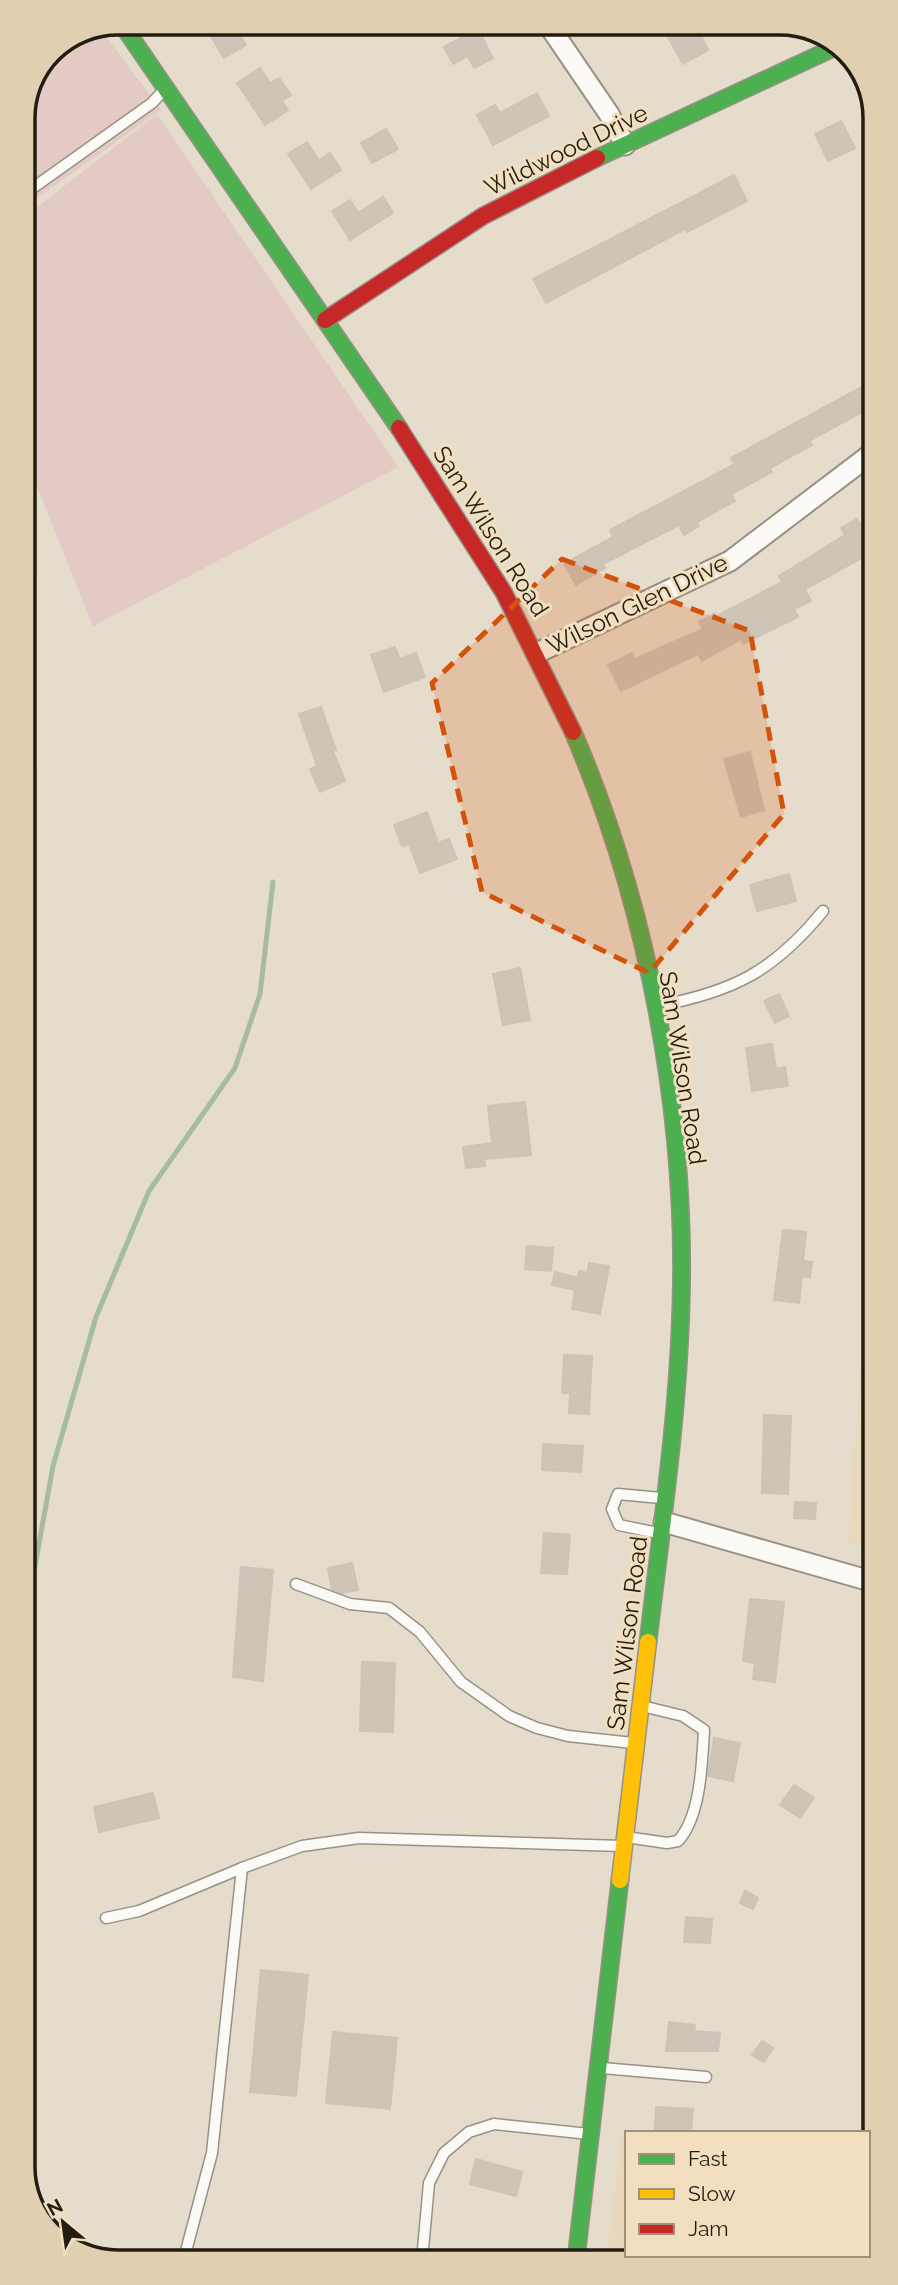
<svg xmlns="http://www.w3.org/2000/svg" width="898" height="2285" font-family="Raleway,sans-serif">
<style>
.built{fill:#e9d9bc}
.green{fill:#e3cac5}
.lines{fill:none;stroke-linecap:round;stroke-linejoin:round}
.stream{stroke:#a5bba2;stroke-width:5}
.building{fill:#cec4b8;stroke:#cdc3b8;stroke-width:2}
.lane-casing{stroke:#989185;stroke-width:13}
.street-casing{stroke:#989185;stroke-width:23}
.fast-casing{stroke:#989185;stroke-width:19}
.slow-casing{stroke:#989185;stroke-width:19}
.jam-casing{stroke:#989185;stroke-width:19}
.lane{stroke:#fbfaf7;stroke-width:10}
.street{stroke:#fbfaf7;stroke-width:19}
.fast{stroke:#4caf50;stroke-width:16}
.slow{stroke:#ffc107;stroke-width:16}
.jam{stroke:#c62828;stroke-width:16}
.marked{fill:#d4530c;fill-opacity:0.2;stroke:#d4530c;stroke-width:5;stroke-dasharray:14 9;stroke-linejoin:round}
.labels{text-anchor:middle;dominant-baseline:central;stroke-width:6;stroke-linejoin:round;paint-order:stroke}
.street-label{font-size:24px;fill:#231d11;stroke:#f1dfc0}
.rim{fill:none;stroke:#231d11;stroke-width:3.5}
</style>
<rect width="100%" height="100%" fill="#e6dccb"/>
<g class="built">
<path d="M860,1368L873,1375L874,1550L848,1543Z"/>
<path d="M621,2138L627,2139V2255H813L606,2259Z"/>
</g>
<g class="green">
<path d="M101,30L161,110L23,208V112L51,50Z"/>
<path d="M157,114L398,467L93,626L24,454L23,218Z"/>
</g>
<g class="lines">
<path class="stream" d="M26,1616L53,1466L96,1317L149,1191L235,1068L260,994L273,882"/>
</g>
<g class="building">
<path d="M203,23H233L246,45L224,58Z"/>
<path d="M660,23H725L701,36L708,50L683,64Z"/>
<path d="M478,29L493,58L474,68L468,56L453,64L444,47Z"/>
<path d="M260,68L270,83L279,78L291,95L282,101L288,110L265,125L237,83Z"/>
<path d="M537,93L549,116L493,145L477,115L495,105L500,113Z"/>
<path d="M841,121L855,148L828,161L815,134Z"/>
<path d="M386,129L398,149L372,163L361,143Z"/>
<path d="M307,142L319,160L330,153L341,170L311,189L288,154Z"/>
<path d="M734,175L747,201L687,232L685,229L546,303L533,279Z"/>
<path d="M383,197L393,213L350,240L332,211L350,200L358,213Z"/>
<path d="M871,382V407L809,441L812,445L770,468L772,472L731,494L735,501L697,522L699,526L684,535L679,525L603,564L605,568L576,585L564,564L613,537L610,530L735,464L731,458Z"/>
<path d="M857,519L861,526L871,520V553L805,589L811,601L794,609L798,617L743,644L741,639L702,661L698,654L621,691L608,665L632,653L635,659L703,629L699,622L715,613L717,616L782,582L779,576L845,535L841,528Z"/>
<path d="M395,647L400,659L416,653L425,677L384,692L371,655Z"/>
<path d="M321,707L336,750L333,751L345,781L320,792L310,769L317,766L299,714Z"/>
<path d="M750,752L764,810L741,817L724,759Z"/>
<path d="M427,812L438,843L449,839L457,859L420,873L409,844L402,846L394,825Z"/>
<path d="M789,874L796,901L757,911L750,885Z"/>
<path d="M520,968L530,1020L503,1025L493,974Z"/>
<path d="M779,994L789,1016L775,1023L764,1001Z"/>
<path d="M772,1044L776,1069L785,1067L788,1086L752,1091L746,1048Z"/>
<path d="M525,1102L531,1155L484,1159L485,1166L466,1168L463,1147L492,1143L488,1106Z"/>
<path d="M783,1230L806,1232L803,1261L812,1262L810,1277H802L799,1303L774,1300Z"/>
<path d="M527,1246L553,1248L551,1271L525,1269Z"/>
<path d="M589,1263L609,1266L600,1314L572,1309L575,1290L552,1285L555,1272L578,1278L579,1271L587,1273Z"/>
<path d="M564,1355L592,1356L589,1414L569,1413L570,1393H562Z"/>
<path d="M764,1415L791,1416L788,1494L762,1493Z"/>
<path d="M543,1444L583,1446L581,1472L542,1470Z"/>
<path d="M795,1502L816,1503L815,1519L794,1518Z"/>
<path d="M544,1533L570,1535L567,1574L541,1573Z"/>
<path d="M352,1563L358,1590L342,1593L332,1590L328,1568Z"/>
<path d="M241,1567L273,1570L263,1681L233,1677Z"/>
<path d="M750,1599L784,1602L775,1682L753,1679L755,1663L743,1661Z"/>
<path d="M362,1662L395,1663L393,1732L360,1731Z"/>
<path d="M714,1738L740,1743L733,1781L708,1776Z"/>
<path d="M794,1785L814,1798L800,1818L780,1805Z"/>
<path d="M153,1793L159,1818L99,1832L94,1807Z"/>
<path d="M745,1891L758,1898L753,1909L740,1903Z"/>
<path d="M686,1917L712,1919L710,1943L684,1942Z"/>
<path d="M261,1970L308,1975L296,2096L250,2092Z"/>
<path d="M669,2022L695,2025L694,2031L720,2033L718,2051H666Z"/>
<path d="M333,2032L397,2038L390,2109L326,2103Z"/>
<path d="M762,2041L773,2048L764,2062L752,2055Z"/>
<path d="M656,2107L693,2109L691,2132L655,2130Z"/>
<path d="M476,2159L522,2172L516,2196L470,2184Z"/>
</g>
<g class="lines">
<defs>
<g id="lane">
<path d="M23,195L152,103L163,91"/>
<path d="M657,1006C733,992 774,971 823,911"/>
<path d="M658,1533L619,1525L612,1509L618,1494L661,1498"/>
<path d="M296,1584L350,1604L389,1608L420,1632L461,1682L509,1716L537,1728L568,1736L633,1743"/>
<path d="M626,1837L667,1843L678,1841C701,1816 702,1763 704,1730L683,1716L642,1706"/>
<path d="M106,1918L139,1911L242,1868"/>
<path d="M602,2068L706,2077"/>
<path d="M422,2260L429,2183L444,2153L469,2132L494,2124L589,2134"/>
<path d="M186,2262V2251L212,2153L242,1868L302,1846L359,1838L622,1846"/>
</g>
<g id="street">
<path d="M547,23L609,114L625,145"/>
<path d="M537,653L730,561L871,454"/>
<path d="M664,1522L874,1582"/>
</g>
<g id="fast">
<path d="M121,23L399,428"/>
<path d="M597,158L840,45"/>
<path d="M573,732C648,905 687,1117 681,1305C678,1418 661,1530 648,1642"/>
<path d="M576,2259L620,1880"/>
</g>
<path id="slow" d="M620,1880L648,1642"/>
<g id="jam">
<path d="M325,320L483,216L597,158"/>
<path d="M399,428L504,593L573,732"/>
</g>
</defs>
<use href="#lane" class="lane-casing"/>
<use href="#street" class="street-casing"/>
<use href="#fast" class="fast-casing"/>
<use href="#slow" class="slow-casing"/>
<use href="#jam" class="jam-casing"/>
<use href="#lane" class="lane"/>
<use href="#street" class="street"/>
<use href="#fast" class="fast"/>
<use href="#slow" class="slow"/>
<use href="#jam" class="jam"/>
</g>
<path class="marked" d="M562,559L750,631L784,814L649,973L482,892L432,683Z"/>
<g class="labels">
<g class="street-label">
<text transform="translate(566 150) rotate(-26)">Wildwood Drive</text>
<text transform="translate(491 531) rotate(58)">Sam Wilson Road</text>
<text transform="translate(637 604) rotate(-26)">Wilson Glen Drive</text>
<text transform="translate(683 1068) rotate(81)">Sam Wilson Road</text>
<text transform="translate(627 1633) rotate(-83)">Sam Wilson Road</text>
</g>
</g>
<path d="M0 0H898V2285H0ZM118 35H780A83 83 0 0 1 863 118V2167A83 83 0 0 1 780 2250H118A83 83 0 0 1 35 2167V118A83 83 0 0 1 118 35Z" fill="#e1cfb2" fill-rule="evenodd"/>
<path class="rim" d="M118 35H780A83 83 0 0 1 863 118V2167A83 83 0 0 1 780 2250H118A83 83 0 0 1 35 2167V118A83 83 0 0 1 118 35Z"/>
<rect x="625" y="2131" width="245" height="126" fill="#f1dfc0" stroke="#9f917a" stroke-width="2"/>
<rect x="639" y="2154" width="35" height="10" fill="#4caf50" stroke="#9f917a" stroke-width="2"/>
<text x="688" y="2166" font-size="21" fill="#231d11">Fast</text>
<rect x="639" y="2189" width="35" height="10" fill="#ffc107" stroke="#9f917a" stroke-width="2"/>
<text x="688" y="2201" font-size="21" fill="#231d11">Slow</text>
<rect x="639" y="2224" width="35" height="10" fill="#c62828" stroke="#9f917a" stroke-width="2"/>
<text x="688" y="2236" font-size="21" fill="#231d11">Jam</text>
<g transform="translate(63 2222) rotate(331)" stroke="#f1dfc0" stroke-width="5" paint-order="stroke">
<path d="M0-5L12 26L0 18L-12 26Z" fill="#231d11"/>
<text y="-10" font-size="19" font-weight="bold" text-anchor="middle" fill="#231d11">N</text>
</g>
</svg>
